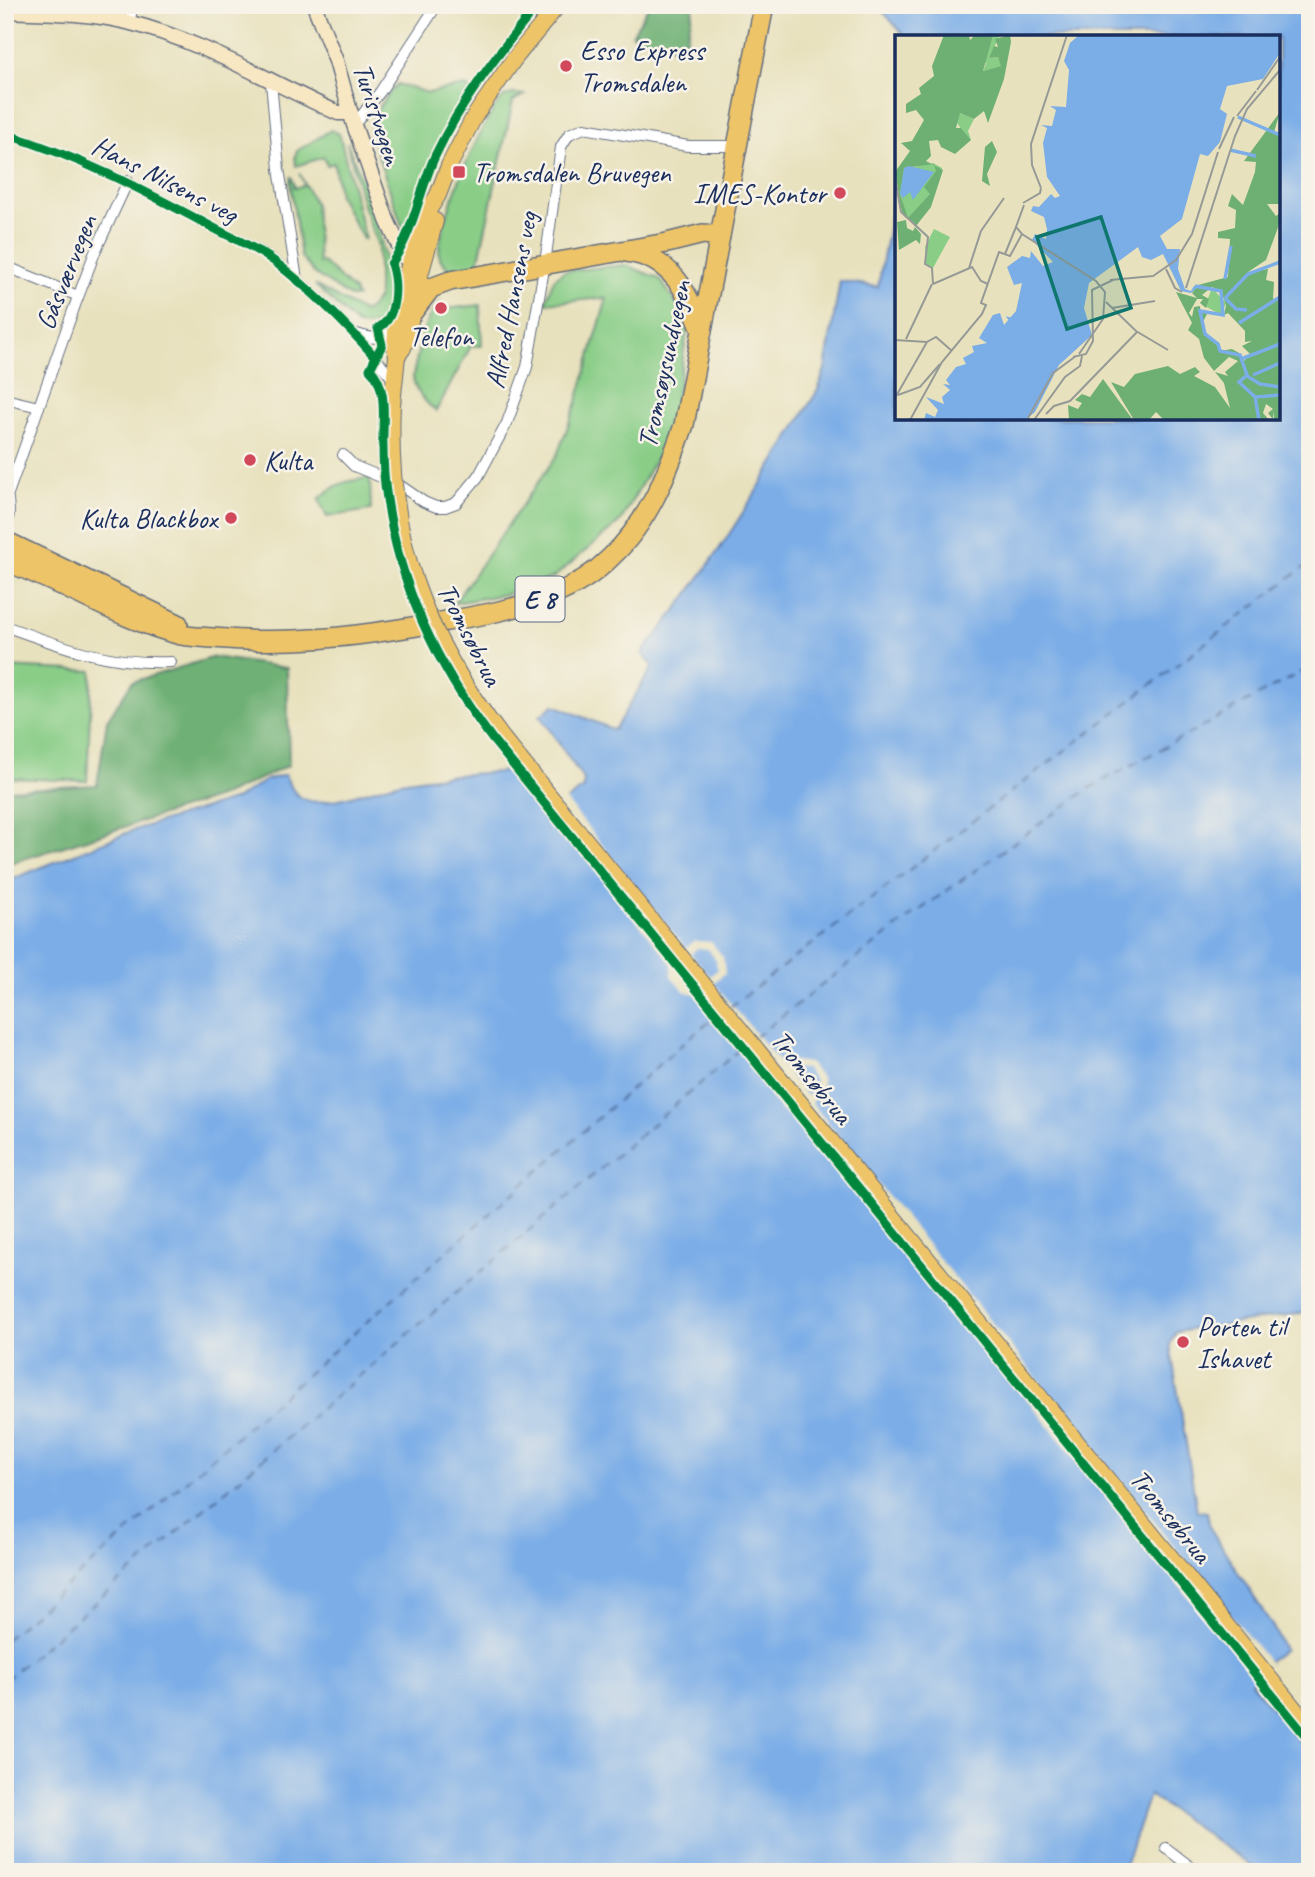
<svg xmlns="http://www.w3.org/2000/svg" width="1315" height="1877" font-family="Caveat,sans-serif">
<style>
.green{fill:#89cd87;stroke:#527e72;stroke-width:2}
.forest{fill:#6eb074;stroke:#447069;stroke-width:2}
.water{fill:#7bade7;stroke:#4b6ea2;stroke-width:2}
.pier{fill:#e8e1bd;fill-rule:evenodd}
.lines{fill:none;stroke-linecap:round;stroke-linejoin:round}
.ferry{stroke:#385587;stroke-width:2;stroke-dasharray:9 7;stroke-linecap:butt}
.street-casing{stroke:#636d7f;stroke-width:12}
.secondary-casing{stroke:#636d7f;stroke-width:17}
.primary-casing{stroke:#636d7f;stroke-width:18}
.highway-casing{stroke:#636d7f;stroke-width:22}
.street{stroke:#fff;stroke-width:10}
.secondary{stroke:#f8e7c3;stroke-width:14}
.primary{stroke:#eec469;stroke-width:16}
.highway{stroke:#eec469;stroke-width:19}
.primary-bridge-casing{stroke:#636d7f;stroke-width:18;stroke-linecap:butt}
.primary-bridge{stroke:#eec469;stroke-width:16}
.cycleway-casing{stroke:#f7f3e8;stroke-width:13}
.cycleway{stroke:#00873e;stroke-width:9}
.poi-dot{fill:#d1495b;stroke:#f7f3e8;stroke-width:2.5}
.labels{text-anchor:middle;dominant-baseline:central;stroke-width:5;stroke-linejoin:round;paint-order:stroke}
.shield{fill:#f7f3e8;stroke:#5d6a87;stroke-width:2}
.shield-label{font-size:26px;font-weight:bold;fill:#1b2f5e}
.poi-label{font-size:28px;fill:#1b2f5e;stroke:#f7f3e8;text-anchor:start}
.street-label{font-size:28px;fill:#1b2f5e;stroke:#f7f3e8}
.inset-river{fill:none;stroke:#7bade7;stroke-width:3.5}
.inset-road{fill:none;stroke:#969a97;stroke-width:2}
.view{fill:#0f766e;fill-opacity:0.15;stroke:#0f766e;stroke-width:3.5}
.inset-edge{fill:none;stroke:#1b2f5e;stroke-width:3.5}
</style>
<rect width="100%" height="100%" fill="#f7f3e8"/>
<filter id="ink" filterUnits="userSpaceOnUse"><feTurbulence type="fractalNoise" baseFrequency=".0143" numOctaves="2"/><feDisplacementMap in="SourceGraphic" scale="14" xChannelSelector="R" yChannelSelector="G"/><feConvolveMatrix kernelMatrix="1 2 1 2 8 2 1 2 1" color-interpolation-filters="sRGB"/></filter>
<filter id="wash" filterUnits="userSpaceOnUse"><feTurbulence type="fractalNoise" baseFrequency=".00686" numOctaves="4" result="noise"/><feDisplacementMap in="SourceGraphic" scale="28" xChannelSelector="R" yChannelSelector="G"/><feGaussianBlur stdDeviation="1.57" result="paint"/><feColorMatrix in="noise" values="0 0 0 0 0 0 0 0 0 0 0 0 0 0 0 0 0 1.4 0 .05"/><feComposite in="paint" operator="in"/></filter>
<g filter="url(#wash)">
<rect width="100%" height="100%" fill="#e8e1bd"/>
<g class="green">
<path d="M397,84L428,93L465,86L470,89L439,143L432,160L426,200L417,228L402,226L371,135C369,115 385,99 397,84Z"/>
<path d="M514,94L524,95L513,101L478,264L451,270C447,267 442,264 440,258C432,236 484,112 504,97C506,96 512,94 514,94Z"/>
<path d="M331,130L338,133L340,136L365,239H363L339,196L334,163L327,165L324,157L296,166L295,156L297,151Z"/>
<path d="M347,142L376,216L384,255L392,280L391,299L386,316L379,324L366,326L357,325L315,285L363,312L371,308L378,297V246L364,208Z"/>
<path d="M299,173L315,204L319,263L323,262L354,291L357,297H350L314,273L301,257L290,183L291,176L295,188L305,185Z"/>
<path d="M626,265L660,279L681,311L687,332L671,432L620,522L554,577L506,594L454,603L557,455L576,405L607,298L545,303L554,279L564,271Z"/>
<path d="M440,303L445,309L480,305L482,346H471L436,411C425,402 413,390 413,375C418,356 423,314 440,303Z"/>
<path d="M370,478L371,510L327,517L319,499C337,482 346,481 370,478Z"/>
<path d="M5,667L92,671L87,781L5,778Z"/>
</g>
<g class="forest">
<path d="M649,5H694L684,50L632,35Z"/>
<path d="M214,657L287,668L289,765L225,795L5,865V790L97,785L107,720L132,682Z"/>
</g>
<path class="water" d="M877,5H1310V1312L1176,1332L1170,1344L1197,1511L1207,1512L1210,1528L1273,1627L1284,1650L1268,1661L1271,1667L1251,1683L1310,1754V1872H1253L1255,1868L1149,1795L1123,1872H5V882L134,830L236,799L266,780L285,775C291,788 295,797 310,801C333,806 380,785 406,781C447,774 489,773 530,770L559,806L583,788L584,780L540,716L554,705L614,730L653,666L642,653C710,572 763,481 818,390L825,369L840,281L878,287L897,180V418H1278V37H921L904,35Z"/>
<path class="pier" d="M530,766L559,801L564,798L686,948L694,941L711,942L723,957L725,973L714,983L784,1068L793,1061L809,1063L822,1079L821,1093L811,1102L1274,1668L1258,1682L793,1113L782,1112L769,1096L770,1084L696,994L684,991L671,976L672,964L512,768ZM697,948L708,949L716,960L717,970L710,976L691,954ZM795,1068L806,1069L815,1081L814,1090L807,1096L789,1074Z"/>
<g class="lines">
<g class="ferry">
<path d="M730,1007L1310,563"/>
<path d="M755,1037L906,920L1090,788L1310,667"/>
<path d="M5,1640L696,1032L720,1014"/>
<path d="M5,1680L745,1045"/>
</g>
</g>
</g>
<g filter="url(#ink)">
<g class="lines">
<defs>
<g id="street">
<path d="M130,23L132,5"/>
<path d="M271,82L279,169L297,279"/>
<path d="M354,125L380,92L437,5"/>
<path d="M5,134C78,156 144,190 210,226C232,238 256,247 276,262C320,296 359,336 393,379"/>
<path d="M5,266L78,296"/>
<path d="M357,334C371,339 383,340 395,330"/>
<path d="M5,399L39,407"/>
<path d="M343,455L354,466L398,484L424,502L436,507H445L456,503L478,477L507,423L527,367L545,263L561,147L569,134L584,128L688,146H737"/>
<path d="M5,502L74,308L95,252L128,181"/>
<path d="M5,537L9,512L8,499"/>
<path d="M5,626C63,647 109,665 171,662"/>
<path d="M1166,1848L1197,1872"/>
</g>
<g id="secondary">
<path d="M314,5L336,61L354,125L387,220L404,257L419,265"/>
<path d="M5,11C45,13 88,12 127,22C201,40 269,82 338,113H351"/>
</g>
<g id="primary">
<path d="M397,356L403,348L406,339L420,275L435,221"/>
<path d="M392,405L397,356L395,346L397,320L409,266L428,211L438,195L449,166L474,117L514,59L558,5"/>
</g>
<g id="highway">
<path d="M626,252C672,257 688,293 702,330"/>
<path d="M411,314L431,288L450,281L667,243L703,234L720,236"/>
<path d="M5,541L178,624"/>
<path d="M5,561C65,583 118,619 181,635C192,637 202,637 213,638C287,645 355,637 429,624C470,617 513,611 552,595C573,587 594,574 610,558C649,522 667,474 684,425L764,5"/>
</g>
</defs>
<use href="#street" class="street-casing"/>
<use href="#secondary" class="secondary-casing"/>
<use href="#primary" class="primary-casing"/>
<use href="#highway" class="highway-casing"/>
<use href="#street" class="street"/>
<use href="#secondary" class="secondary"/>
<use href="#primary" class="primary"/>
<use href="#highway" class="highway"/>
<defs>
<path id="primary-bridge" d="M392,405C386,537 423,635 503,739L1310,1728"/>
</defs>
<use href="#primary-bridge" class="primary-bridge-casing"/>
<use href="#primary-bridge" class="primary-bridge"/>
<defs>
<g id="cycleway">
<path d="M538,5C499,52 461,101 435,156C419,191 414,232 391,264C397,282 398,318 378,328L382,345L370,369C389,387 382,422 383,446C383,463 384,481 387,499C400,589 438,668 493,740L1310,1741"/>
<path d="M5,134C78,156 143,190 210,226C232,238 255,247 275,262C312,290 345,323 376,358"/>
</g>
</defs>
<use href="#cycleway" class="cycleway-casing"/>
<use href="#cycleway" class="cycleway"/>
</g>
</g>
<g class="poi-dot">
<circle cx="566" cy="66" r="7"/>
<rect x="452" y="165" width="14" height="14" rx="3.5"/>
<circle cx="840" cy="193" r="7"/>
<circle cx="441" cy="308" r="7"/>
<circle cx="250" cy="460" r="7"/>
<circle cx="231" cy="518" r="7"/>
<circle cx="1183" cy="1342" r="7"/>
</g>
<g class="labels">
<rect class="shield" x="515.5" y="576.5" width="49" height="45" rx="5"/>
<g class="shield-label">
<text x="540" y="599">E 8</text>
</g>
<g class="poi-label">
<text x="580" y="50">Esso Express<tspan x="580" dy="32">Tromsdalen</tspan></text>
<text x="473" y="172">Tromsdalen Bruvegen</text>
<text x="826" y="193" text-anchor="end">IMES-Kontor</text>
<text x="441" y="336" text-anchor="middle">Telefon</text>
<text x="264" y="460">Kulta</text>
<text x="217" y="518" text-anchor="end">Kulta Blackbox</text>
<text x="1197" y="1326">Porten til<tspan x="1197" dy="32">Ishavet</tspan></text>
</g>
<g class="street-label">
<text transform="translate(378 114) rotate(72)">Turistvegen</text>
<text transform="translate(165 179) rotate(27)">Hans Nilsens veg</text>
<text transform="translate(66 272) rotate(-68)">Gåsværvegen</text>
<text transform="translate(511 300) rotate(-79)">Alfred Hansens veg</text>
<text transform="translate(664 364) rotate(-78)">Tromsøysundvegen</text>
<text transform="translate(470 634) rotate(63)">Tromsøbrua</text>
<text transform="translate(812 1077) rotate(51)">Tromsøbrua</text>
<text transform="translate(1171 1516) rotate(51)">Tromsøbrua</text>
</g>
</g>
<g transform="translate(895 35)">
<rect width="385" height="385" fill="#e8e1bd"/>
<path d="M98,0H105L94,23L103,22L107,31L88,36L92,26L76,48L77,35L86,30ZM65,78L79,84L73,96L76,105L67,96L61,109L57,99L66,94L61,86ZM38,128L47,133L34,170L17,184L11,183L3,166L8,134ZM39,194L55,202L38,233L31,229L30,212ZM317,253L331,268L326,280L310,271Z" fill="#89cd87"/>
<path d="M49,0H74L75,5L80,0H98L88,36L106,31L103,22L94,23L99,11L103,12L100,4L115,0L116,7L109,44L93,88L89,76L79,84L65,78L61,93H66L76,105L60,119L46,112L43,105L34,106L36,121L31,126L48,135L36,172L21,191L7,177L0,137L15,116L6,108L17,106L29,85L21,75L11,78V69L26,59L24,53L39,41L37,31ZM39,129L41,136L29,152L35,159L13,183L5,159L9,133ZM385,77L379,97H385V169H372L381,181L385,178V187L371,225L353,237L373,234L371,245L379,247L378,264L385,262V384L379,385V376L378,383H377L373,378L378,374L371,369L368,378L374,385H269L261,377L254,385H239L216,347L229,352L240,339L273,331L285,339L300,332L305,337L299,341L320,352L335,373L329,348L320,337L333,341L330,337L343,326L334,322L319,336L309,323L304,304L293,295L297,288L281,257L302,263L297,258L303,250L333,242L335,204L323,203V197L340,193L341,175L333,171L337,159L348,170L360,137L361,127L349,126ZM317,252L326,256L331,270L329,280L319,279L327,281L333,278L350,296V307L357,306L347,311L355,319L349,326L346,319L337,314L325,316L323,309L313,303L308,287L312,279L307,275L306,284L305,271L299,272L297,282L294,278L302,264H308L305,268L311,273L314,264L307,260ZM97,106L102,117L92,139L95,151L87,146L90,112ZM11,185L12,193L18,196L20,192L26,199L25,209L21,205L4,215L2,187ZM208,344L238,385H174L173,370L183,374L187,368L180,365L187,359L195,362Z" fill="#6eb074" fill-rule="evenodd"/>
<path d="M184,0H385V18L368,44L332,51L325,74L332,79L325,107L313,121L305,119L287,184L265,201L272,214H285L283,234L290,254L296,256L299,251H304L296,258L286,256L268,219L256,225L247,222L243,212L194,248L189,273L197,300L164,330L140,377L130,385H29L31,378L40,382L43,375L31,362L49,369L47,362L55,355L48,349L55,350L51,345L61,332L71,329L68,323L79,317L77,311L92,308L84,303L98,280L105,278L109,290L121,276L127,248L119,250L112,232L127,221L135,223L136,216L148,231L158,227L137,205L140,199L151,204L152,194L149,182L136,176L138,171L144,172L156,159L160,163L165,161L152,142L148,108L152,93L146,90L157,91L161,75L155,71L171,72L174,35L169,26L175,8ZM14,131L39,137L18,165L15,157L8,163L5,159L9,133Z" fill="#7bade7"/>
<path class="inset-river" d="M343,82L385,100M335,115L361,121M243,135L324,0M186,233L232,156L306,0M330,244L336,211M300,251L326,256L328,280L305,276L310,299L323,309L325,316L345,320L352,340L344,347L360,362L364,385M330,263L353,239L385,227M330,263L341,274L352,275M104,286L107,294L123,293L158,265L184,233L229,158M344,288L385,262M346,324L385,309M358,340L385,328M352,341L365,349L385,352M360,362L385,360M70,385L109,325L106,297M73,385L111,326L112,307L105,295M76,385L110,332L114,307M79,385L129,303L115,284L136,289L148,285L183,237"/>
<path class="inset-road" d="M362,55L385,22M342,81L361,56M324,114L339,82M0,142L6,177L33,202L30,229L37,233L38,249M146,153L137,130L136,109L172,0M128,168L145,158L146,153M129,170L121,192L127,199L201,246L210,257L208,284L184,319M110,219L121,192M74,233L86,196L109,163M271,234L280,253L287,257M215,245L258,241L281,225L297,199L323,117M38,249L77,232L86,246L93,249M291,253L340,101L352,74L385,35M211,267L241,296L273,315M217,273L260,266M11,304L37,249M0,305L32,307M178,322L191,319L198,306L197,255L218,245M3,360L25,352L45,329M0,363L32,307L41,302L57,316M151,379L159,371L175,366L242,297M15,385L47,327L87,279L91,270L86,268L104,217L115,221L127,199M132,385L158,338L181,321M139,385L170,342L185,331L187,321"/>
<path class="view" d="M206,182L236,273L172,294L142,202Z"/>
<rect width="385" height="385" class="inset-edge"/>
</g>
<rect width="1315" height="1877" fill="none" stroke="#f7f3e8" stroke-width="28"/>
</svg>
